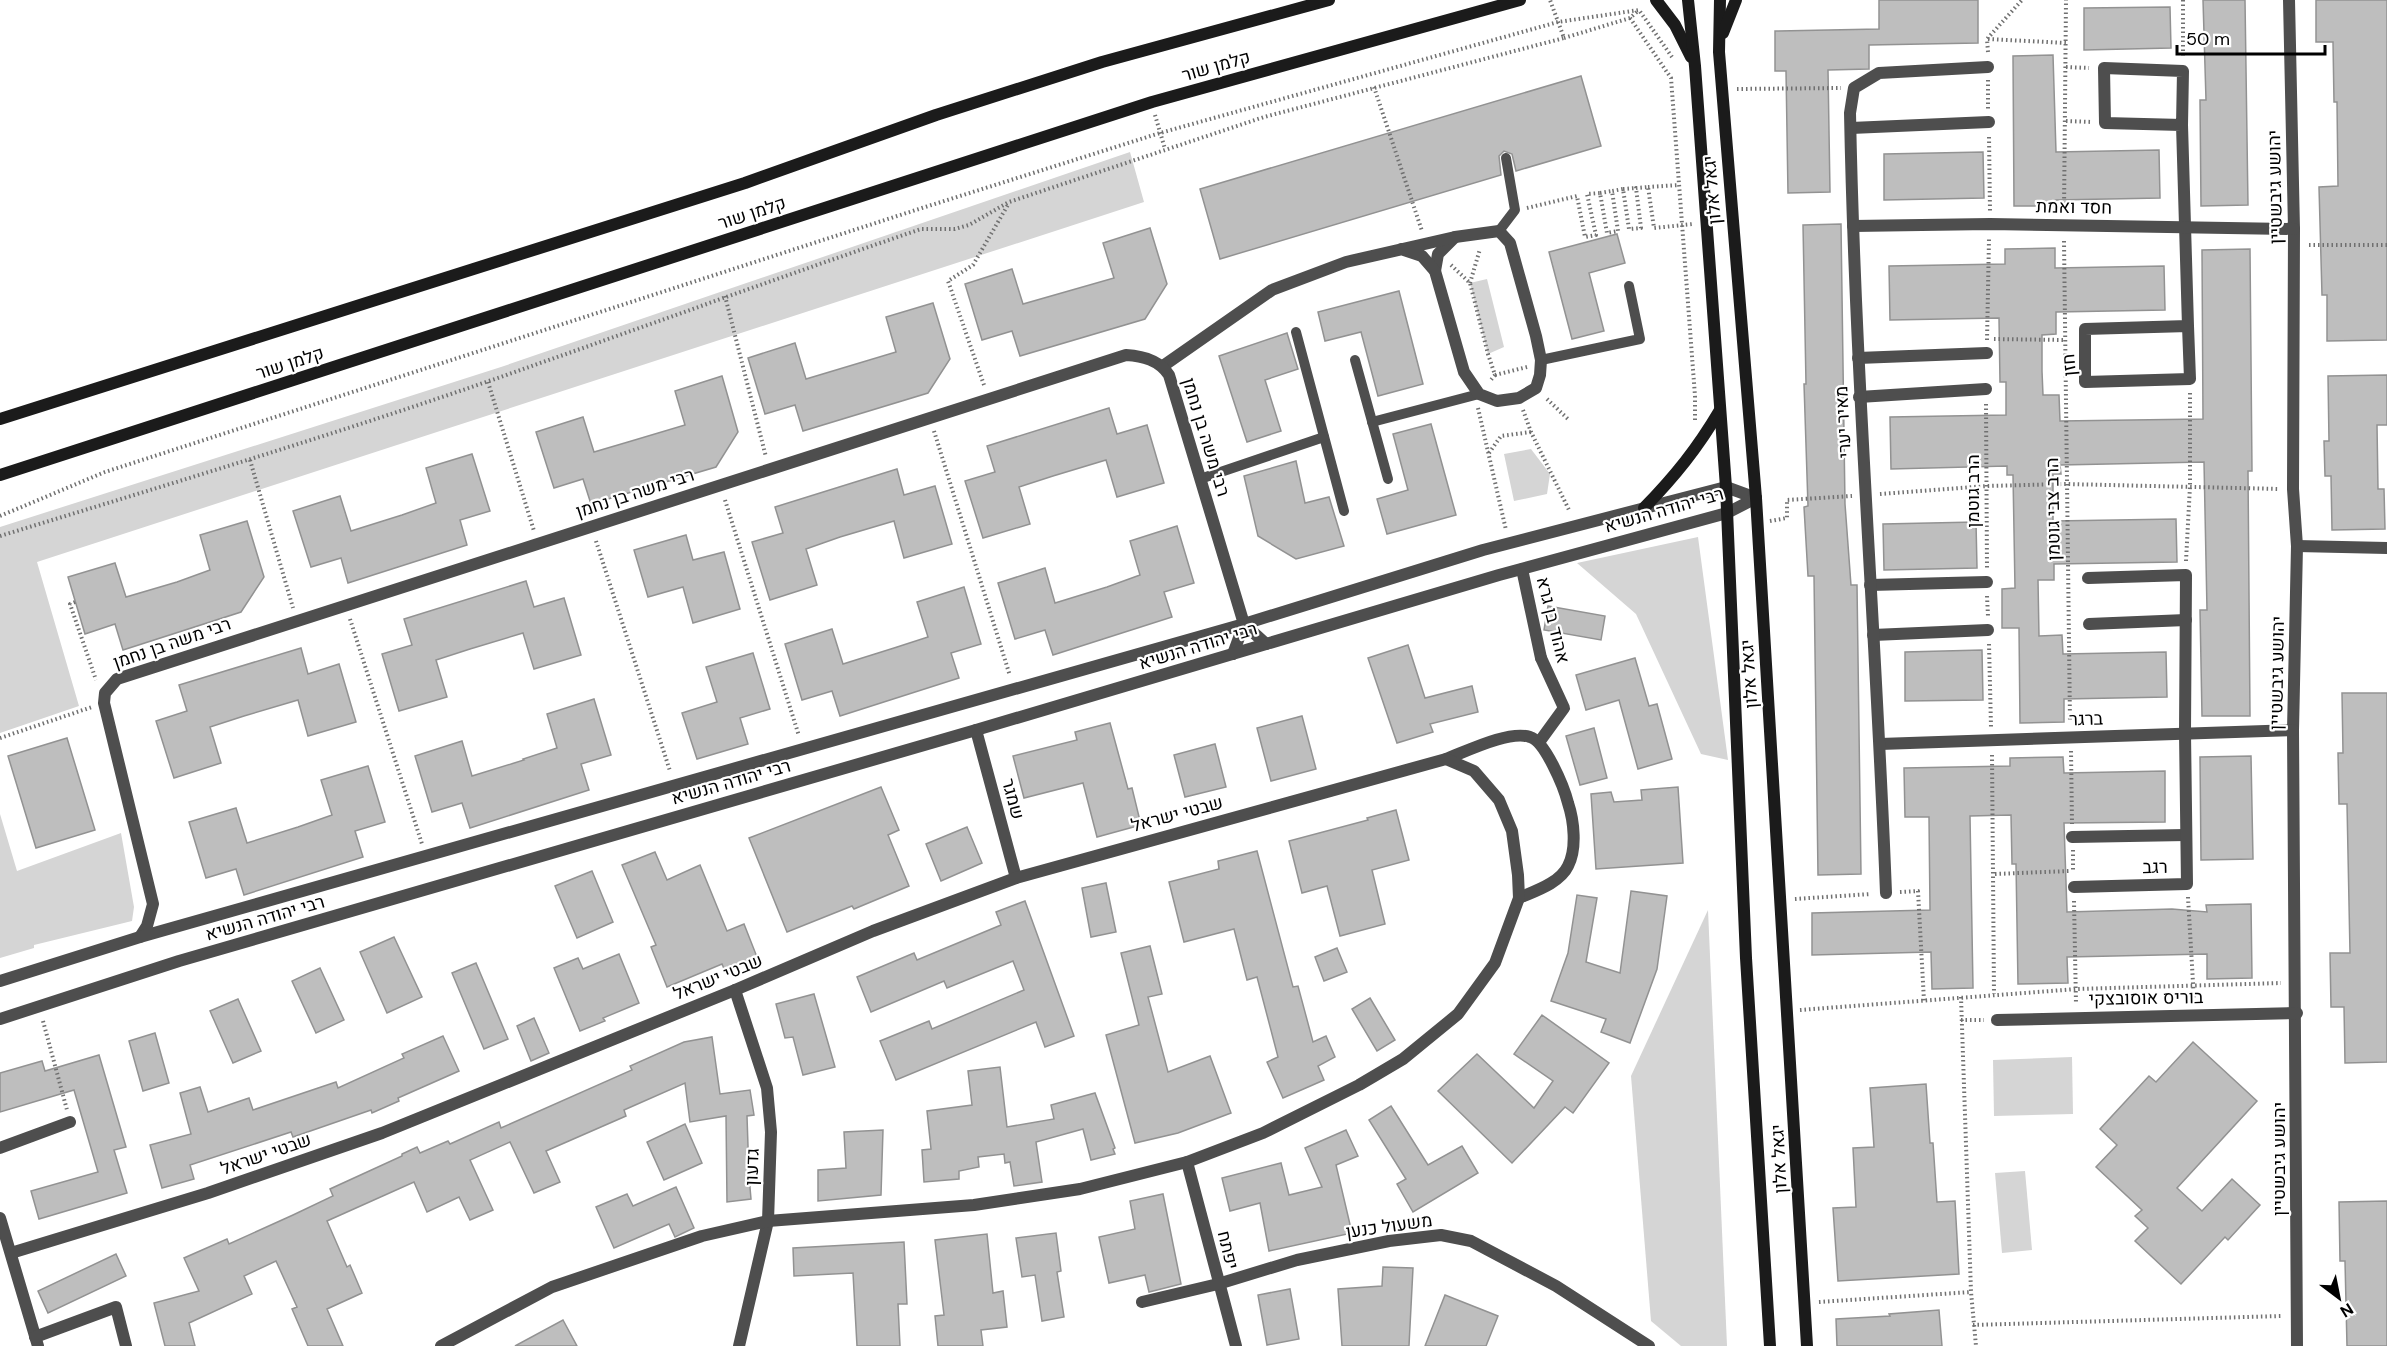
<svg xmlns="http://www.w3.org/2000/svg" width="2387" height="1346" font-family="'DM Sans',Heebo,sans-serif">
<style>
.green{fill:#d5d5d5}
.building{fill:#bebebe;stroke:#929292;stroke-width:1.5}
.lines{fill:none;stroke-linecap:round;stroke-linejoin:round}
.path{stroke:#707070;stroke-width:4;stroke-dasharray:1.5 3;stroke-linecap:butt}
.service{stroke:#4e4e4e;stroke-width:10}
.pedestrian{stroke:#4e4e4e;stroke-width:12}
.minor{stroke:#4e4e4e;stroke-width:12}
.tertiary{stroke:#4e4e4e;stroke-width:12}
.secondary{stroke:#1b1b1b;stroke-width:12}
.labels{text-anchor:middle;dominant-baseline:central;stroke-width:4.5;stroke-linejoin:round;paint-order:stroke}
.street-label{font-size:18px;fill:#000;stroke:#fff}
</style>
<rect width="100%" height="100%" fill="#fff"/>
<g class="green">
<path d="M1130,152L1144,202L37,562L79,706L0,733V527L501,367Z"/>
<path d="M1487,279L1504,347L1488,354L1470,283Z"/>
<path d="M1531,449L1550,474L1547,494L1514,501L1504,454Z"/>
<path d="M1698,537L1728,760L1701,754L1636,614L1577,563Z"/>
<path d="M0,814L17,871L121,833L134,907L132,921L34,945V948L0,958Z"/>
<path d="M1708,910L1727,1346H1681L1651,1321L1631,1076Z"/>
<path d="M2072,1057L2073,1114L1994,1116L1993,1060Z"/>
<path d="M2025,1171L2032,1250L2002,1253L1995,1173Z"/>
</g>
<g class="building">
<path d="M1879,0H1978V43L1869,45V69L1828,70L1830,192L1788,193L1786,71H1775V31L1879,29Z"/>
<path d="M2203,0H2245L2248,205L2201,206L2200,100H2206Z"/>
<path d="M2316,0H2387V340L2327,341V295H2322L2319,187L2338,186L2337,102H2334L2333,42H2316Z"/>
<path d="M2170,7L2171,48L2084,50V8Z"/>
<path d="M2053,55L2056,152L2159,150L2160,198L2056,200V206H2014L2013,56Z"/>
<path d="M1581,76L1601,146L1516,171L1512,154L1504,151L1499,156L1501,175L1220,259L1200,189Z"/>
<path d="M1983,152L1984,198L1884,200V154Z"/>
<path d="M1841,224L1845,504L1851,585H1857L1861,874L1818,875L1814,576H1808L1804,507L1808,506L1804,384H1806L1803,225Z"/>
<path d="M1150,228L1167,284L1145,319L1020,356L1012,331L982,340L965,284L1012,269L1023,304L1114,278L1103,243Z"/>
<path d="M1617,234L1625,263L1589,273L1604,331L1572,339L1549,252Z"/>
<path d="M2055,248V268L2164,266L2165,310L2056,312V334L2042,335V371L2043,395H2059L2060,421L2203,419L2202,250L2250,249L2252,471H2248L2250,716H2202L2200,610H2207L2204,462L2060,465L2061,474H2053V521L2176,519L2177,562L2054,564V580H2038L2039,636L2062,635L2063,654L2166,652L2167,697L2064,699V722L2020,723L2019,628H2002V589L2015,588L2013,475H2007V466L1891,469L1890,417L2006,415V382H2000L1999,318L1890,320L1889,266L2005,264V249Z"/>
<path d="M1399,291L1423,384L1378,396L1361,332L1325,341L1318,312Z"/>
<path d="M933,303L950,359L928,393L803,431L795,405L765,414L748,358L795,343L806,379L896,352L886,317Z"/>
<path d="M1287,333L1298,369L1265,380L1281,431L1247,442L1219,356Z"/>
<path d="M2387,375V425H2377L2378,489H2384L2385,529L2332,530L2331,476H2325L2324,441H2329L2328,376Z"/>
<path d="M722,376L738,432L716,467L591,504L583,479L554,488L536,432L583,417L594,452L628,442L685,425L675,391Z"/>
<path d="M1109,408L1117,434L1147,425L1164,483L1117,497L1106,460L1053,476L1019,487L1030,524L983,538L965,481L995,472L987,446Z"/>
<path d="M1431,424L1456,515L1387,534L1377,499L1408,490L1393,434Z"/>
<path d="M472,454L490,511L460,520L467,545L348,583L341,558L311,567L293,511L340,496L351,531L402,515L436,503L426,468Z"/>
<path d="M1296,461L1305,503L1329,497L1344,546L1296,559L1258,536L1244,476Z"/>
<path d="M897,469L904,495L935,486L952,544L904,558L894,521L840,537L806,549L817,585L770,600L752,542L783,533L775,507Z"/>
<path d="M247,521L264,577L241,612L123,650L115,624L85,634L68,577L115,563L126,597L177,582L210,570L200,535Z"/>
<path d="M1976,522L1977,568L1884,570L1883,524Z"/>
<path d="M1177,526L1194,583L1164,592L1172,617L1053,655L1045,630L1015,639L998,583L1045,568L1055,603L1107,587L1140,575L1130,541Z"/>
<path d="M686,535L693,560L724,552L740,609L693,623L683,587L648,597L634,550Z"/>
<path d="M526,581L534,607L564,598L581,655L534,669L523,633L470,649L436,660L447,697L399,711L382,654L412,645L404,619Z"/>
<path d="M964,587L981,644L951,653L959,678L840,716L832,691L802,700L785,644L832,629L843,664L894,648L928,637L917,602Z"/>
<path d="M1548,606L1605,616L1601,640L1544,630Z"/>
<path d="M1408,645L1425,698L1472,686L1478,712L1430,724L1433,732L1397,743L1368,658Z"/>
<path d="M301,648L308,674L339,664L356,722L308,736L298,700L244,716L210,727L221,763L174,778L156,721L187,711L179,685Z"/>
<path d="M1982,650L1983,700L1905,701V652Z"/>
<path d="M753,653L770,709L740,718L748,744L697,759L682,713L717,702L706,667Z"/>
<path d="M1635,658L1649,706L1657,704L1672,759L1638,769L1619,700L1586,710L1576,675Z"/>
<path d="M2342,693H2387V1062L2345,1063L2344,1007H2331L2330,953H2350L2347,804H2339L2338,753H2343Z"/>
<path d="M594,699L611,755L581,764L589,790L470,828L462,803L432,812L415,756L462,741L472,776L524,760L523,759L557,748L547,714Z"/>
<path d="M1302,716L1316,769L1271,781L1257,728Z"/>
<path d="M1110,723L1128,789L1132,788L1141,825L1097,837L1083,783L1024,798L1013,756L1077,740L1075,732Z"/>
<path d="M1594,728L1607,778L1580,785L1566,736Z"/>
<path d="M67,738L95,830L36,848L8,756Z"/>
<path d="M1215,744L1226,787L1185,797L1174,755Z"/>
<path d="M2251,756L2253,859L2201,860L2200,757Z"/>
<path d="M2063,757L2064,773L2165,771V822L2064,823L2067,912L2172,909L2207,912L2206,905L2251,904L2252,978L2207,979V954L2067,957L2068,983L2018,984L2016,864H2012L2011,815L1970,816L1973,988L1932,989L1931,952L1812,955V913L1930,910L1929,817H1905L1904,768L2010,766V758Z"/>
<path d="M368,766L385,822L355,831L363,857L244,895L236,869L206,878L189,822L236,808L247,843L298,827L332,815L321,780Z"/>
<path d="M881,787L899,830L888,835L909,886L854,909L852,906L787,932L749,838Z"/>
<path d="M1678,787L1683,863L1596,869L1591,794L1611,792L1614,802L1642,800L1641,790Z"/>
<path d="M1396,810L1409,860L1372,870L1385,924L1340,936L1327,886L1302,893L1289,841L1368,820L1367,818Z"/>
<path d="M967,827L982,863L941,881L926,844Z"/>
<path d="M1257,851L1293,987L1298,986L1313,1042L1326,1036L1335,1057L1318,1066L1324,1080L1283,1098L1267,1062L1278,1057L1257,977L1247,980L1234,929L1184,942L1169,882L1219,869L1218,861Z"/>
<path d="M655,852L667,880L700,865L727,931L744,924L757,957L725,971L722,964L667,987L651,947L656,945L622,865Z"/>
<path d="M592,871L613,922L577,938L555,886Z"/>
<path d="M1106,883L1116,932L1091,937L1082,888Z"/>
<path d="M1631,891L1667,896L1657,969L1630,1043L1601,1032L1606,1019L1551,1001L1568,953L1577,895L1597,898L1586,962L1620,973Z"/>
<path d="M1025,901L1074,1036L1045,1047L1036,1022L896,1080L880,1041L929,1021L932,1029L1024,990L1013,961L947,988L944,981L871,1012L857,977L914,953L917,960L1001,925L996,912Z"/>
<path d="M394,937L422,997L387,1013L360,952Z"/>
<path d="M1150,946L1162,994L1148,997L1168,1072L1210,1056L1231,1113L1178,1133L1135,1143L1106,1035L1139,1025L1121,953Z"/>
<path d="M1337,948L1347,972L1324,981L1315,957Z"/>
<path d="M619,954L639,1003L603,1018L605,1021L580,1031L554,968L578,958L583,969Z"/>
<path d="M476,963L508,1039L484,1049L452,973Z"/>
<path d="M320,968L344,1020L316,1033L292,981Z"/>
<path d="M814,994L835,1067L803,1075L793,1037L785,1038L776,1004Z"/>
<path d="M1370,998L1395,1040L1377,1051L1352,1009Z"/>
<path d="M238,999L261,1051L233,1063L210,1011Z"/>
<path d="M1542,1015L1609,1063L1573,1113L1565,1107L1512,1163L1438,1091L1477,1054L1534,1108L1553,1081L1514,1054Z"/>
<path d="M534,1018L549,1053L531,1061L517,1026Z"/>
<path d="M155,1033L169,1083L143,1091L129,1041Z"/>
<path d="M443,1036L459,1071L398,1098L399,1101L372,1113L371,1110L293,1137L291,1132L190,1165L194,1179L162,1188L150,1145L191,1134L180,1093L200,1087L208,1112L249,1098L253,1110L336,1082L338,1088L404,1058L402,1054Z"/>
<path d="M712,1037L720,1094L750,1090L754,1115L747,1116L749,1176L751,1199L727,1202L726,1116L690,1122L685,1083L624,1110L626,1116L546,1151L560,1182L534,1193L510,1142L470,1160L493,1210L470,1220L459,1197L427,1212L414,1182L327,1221L347,1267L350,1265L362,1293L327,1309L343,1346H308L292,1309L297,1307L276,1261L244,1276L252,1294L189,1323L195,1346H165L154,1303L199,1291L184,1258L227,1239L229,1244L293,1215L333,1196L330,1189L402,1156V1154L417,1147L420,1153L448,1141L450,1144L499,1122L501,1128L632,1070L630,1066L684,1042Z"/>
<path d="M2193,1042L2257,1101L2177,1188L2202,1211L2232,1179L2260,1205L2228,1240L2225,1237L2181,1284L2135,1241L2148,1228L2135,1216L2142,1210L2096,1167L2117,1145L2100,1129L2149,1076L2156,1082Z"/>
<path d="M99,1055L126,1147L114,1150L127,1193L39,1219L31,1191L98,1172L74,1090L0,1112V1073L42,1061L45,1071Z"/>
<path d="M1000,1067L1007,1127L1054,1119L1051,1105L1095,1093L1115,1148L1113,1149L1115,1154L1091,1160L1083,1129L1036,1142L1042,1182L1014,1186L1010,1162L1005,1163L1004,1154L978,1157L979,1167L959,1171V1179L924,1182L922,1150L931,1149L927,1111L972,1105L968,1071Z"/>
<path d="M1926,1084L1930,1143H1933L1937,1202L1955,1201L1959,1274L1838,1281L1833,1208L1856,1207L1853,1148L1874,1147L1870,1088Z"/>
<path d="M1391,1106L1428,1165L1462,1146L1478,1173L1413,1212L1397,1184L1406,1179L1369,1120Z"/>
<path d="M685,1124L702,1163L664,1180L647,1142Z"/>
<path d="M883,1130L881,1195L818,1201V1170L846,1168L844,1132Z"/>
<path d="M1346,1130L1358,1156L1336,1165L1352,1233L1269,1251L1260,1203L1230,1211L1222,1178L1281,1163L1289,1195L1322,1187L1305,1148Z"/>
<path d="M676,1187L694,1228L675,1237L669,1224L614,1248L596,1207L627,1194L633,1206Z"/>
<path d="M1163,1194L1181,1284L1149,1292L1145,1275L1109,1283L1099,1237L1135,1229L1130,1201Z"/>
<path d="M2387,1201V1346H2347L2345,1261H2340L2339,1202Z"/>
<path d="M1056,1233L1061,1271L1057,1272L1064,1317L1042,1321L1035,1275L1022,1277L1016,1238Z"/>
<path d="M987,1234L993,1293L1003,1291L1007,1327L981,1330L983,1346H938L935,1316L944,1315L935,1240Z"/>
<path d="M904,1242L907,1304H898L900,1346H857L853,1273L794,1276L793,1248Z"/>
<path d="M116,1254L126,1276L48,1313L38,1291Z"/>
<path d="M1383,1267L1413,1268L1409,1346H1342L1338,1289L1382,1286Z"/>
<path d="M1290,1289L1299,1339L1267,1345L1258,1295Z"/>
<path d="M1445,1295L1498,1316L1486,1346H1425Z"/>
<path d="M1939,1310L1942,1346H1837L1836,1319L1890,1316L1889,1314Z"/>
<path d="M563,1320L577,1346H515Z"/>
</g>
<g class="lines">
<g class="path">
<path d="M2183,0V58"/>
<path d="M1630,18L1671,78L1695,396V420"/>
<path d="M1564,38L1630,18L1638,11"/>
<path d="M1988,39L2066,43"/>
<path d="M1988,52L1987,39L2022,0"/>
<path d="M2066,67L2089,68"/>
<path d="M1988,80V109"/>
<path d="M1374,87L1422,231"/>
<path d="M1737,89L1841,88"/>
<path d="M1155,115L1165,149"/>
<path d="M2066,121L2092,122"/>
<path d="M1989,137L1990,211"/>
<path d="M1648,187L1679,185"/>
<path d="M1623,189L1636,188"/>
<path d="M1600,193L1612,191"/>
<path d="M1527,208L1577,196L1585,237L1596,235L1587,194L1600,193L1607,233L1618,231L1612,191L1623,189L1629,229L1641,228L1636,188L1648,187L1654,228L1693,224"/>
<path d="M2064,212L2066,0"/>
<path d="M2064,241L2070,722"/>
<path d="M2309,245H2387"/>
<path d="M1451,265L1470,283L1488,354L1495,375L1490,381"/>
<path d="M1470,283L1480,249"/>
<path d="M725,296L766,457"/>
<path d="M1994,339L2065,340"/>
<path d="M1987,340L1989,239"/>
<path d="M1495,375L1527,367"/>
<path d="M488,382L534,531"/>
<path d="M984,385L948,281L973,265L1009,203"/>
<path d="M1547,399L1569,420"/>
<path d="M1986,404L1987,568"/>
<path d="M1478,408L1506,530"/>
<path d="M1523,410L1531,432L1570,512"/>
<path d="M934,431L1010,676"/>
<path d="M1489,453L1501,436L1531,432"/>
<path d="M250,460L293,608"/>
<path d="M1880,494L1987,486L2066,484L2280,489"/>
<path d="M725,500L799,736"/>
<path d="M0,516L105,472L922,208L1160,133L1558,22L1639,10L1672,57"/>
<path d="M1770,521L1787,518V500L1852,496"/>
<path d="M0,536C163,486 327,437 489,381C633,331 777,278 921,229H955L969,225L1009,202L1264,117L1564,38L1550,0"/>
<path d="M596,541L670,771"/>
<path d="M2186,561L2190,486V392"/>
<path d="M1987,596L1988,616"/>
<path d="M75,602L70,604L96,680"/>
<path d="M350,619L422,844"/>
<path d="M1989,644L1991,727"/>
<path d="M0,738L92,707"/>
<path d="M2071,751L2072,824"/>
<path d="M1992,755L1994,994"/>
<path d="M2073,850V872"/>
<path d="M1995,874L2069,871"/>
<path d="M1900,892L1918,891L1924,1001"/>
<path d="M2188,897L2194,1000"/>
<path d="M1795,899L1871,894"/>
<path d="M2074,901L2076,1004"/>
<path d="M1961,997L1971,1292L1976,1346"/>
<path d="M1800,1010L2077,989L2281,983"/>
<path d="M1961,1020H1984"/>
<path d="M43,1021L67,1110"/>
<path d="M1819,1302L1971,1292"/>
<path d="M1973,1325L2281,1316"/>
</g>
<g class="service">
<path d="M1499,231L1515,210L1506,158"/>
<path d="M1296,332L1344,511"/>
<path d="M1355,360L1388,479"/>
<path d="M1541,360L1640,339L1629,286"/>
<path d="M1372,422L1479,394"/>
<path d="M1200,479L1324,437"/>
</g>
<path class="pedestrian" d="M1522,569L1541,658"/>
<g class="minor">
<path d="M2289,0L2294,229L2293,489L2297,546L2293,730L2297,1346"/>
<path d="M2182,125L2105,123L2104,68L2183,71L2182,125L2188,326L2085,329V382L2190,379L2188,326"/>
<path d="M1851,128L1989,122"/>
<path d="M1853,226L1990,224L2294,229"/>
<path d="M1435,271L1438,254L1455,237"/>
<path d="M1858,358L1987,353"/>
<path d="M1163,366L1272,290L1346,262L1455,237L1499,231L1510,243L1536,336L1541,360L1540,375L1536,388L1519,398L1497,401L1479,394L1464,372L1435,271L1422,256L1401,249"/>
<path d="M1859,397L1986,389"/>
<path d="M2297,546L2387,548"/>
<path d="M1870,585L1987,582"/>
<path d="M2089,624L2186,620"/>
<path d="M1873,635L1988,630"/>
<path d="M1233,654L1244,624"/>
<path d="M976,730L1016,878"/>
<path d="M1540,741L1564,708L1541,658"/>
<path d="M1880,744L2293,730"/>
<path d="M1446,759C1467,751 1509,730 1530,737C1545,741 1564,787 1568,803C1574,821 1577,849 1568,866C1560,883 1535,891 1519,898"/>
<path d="M2072,837L2186,835"/>
<path d="M2074,887L2187,884L2185,733L2186,575L2088,578"/>
<path d="M1886,893C1876,633 1855,373 1850,113L1854,88L1879,73L1988,67"/>
<path d="M140,937L147,926L153,904L104,703L105,693L117,679L1126,355C1143,356 1159,360 1169,375L1244,624L1266,644"/>
<path d="M735,990L767,1088L771,1132L768,1221L739,1346"/>
<path d="M1997,1020L2297,1013"/>
<path d="M0,1148L70,1122"/>
<path d="M1187,1162L1236,1346"/>
<path d="M0,1218L38,1346"/>
<path d="M11,1253L208,1193L382,1133L735,990L873,931L1016,878L1446,759L1474,771L1499,800L1512,831L1518,875L1519,898L1495,963L1458,1014L1403,1059L1359,1085L1263,1133L1187,1162L1080,1189L974,1205L768,1221L702,1236L552,1287L441,1346"/>
<path d="M1142,1302L1218,1284L1297,1260L1389,1241L1441,1235L1471,1241L1556,1286L1649,1346"/>
<path d="M35,1337L116,1307L126,1346"/>
</g>
<g class="tertiary">
<path d="M0,981L140,937L1244,624L1483,550L1726,487L1756,498"/>
<path d="M0,1019L179,961L976,730L1499,575L1727,513L1756,498"/>
</g>
<g class="secondary">
<path d="M1656,0L1675,25L1691,57"/>
<path d="M1688,0L1695,66L1726,487L1746,958L1770,1346"/>
<path d="M1720,0L1719,52L1756,498L1807,1346"/>
<path d="M1723,33L1736,0"/>
<path d="M0,419L745,183L936,115L1102,62L1329,0"/>
<path d="M0,475L1152,102L1520,0"/>
<path d="M1644,508C1675,476 1697,449 1720,410"/>
</g>
</g>
<g class="labels">
<g class="street-label">
<text transform="translate(1216 66) rotate(-16)">קלמן שור</text>
<text transform="translate(2275 187) rotate(-91)">יהושע גיבשטיין</text>
<text transform="translate(1712 190) rotate(-95)">יגאל אלון</text>
<text transform="translate(2074 207) rotate(1)">חסד ואמת</text>
<text transform="translate(752 213) rotate(-18)">קלמן שור</text>
<text transform="translate(290 363) rotate(-18)">קלמן שור</text>
<text transform="translate(2069 365) rotate(-95)">חזן</text>
<text transform="translate(1843 422) rotate(-93)">מאיר יערי</text>
<text transform="translate(1206 437) rotate(73)">רבי משה בן נחמן</text>
<text transform="translate(1973 491) rotate(-90)">הרב גוטמן</text>
<text transform="translate(635 493) rotate(-18)">רבי משה בן נחמן</text>
<text transform="translate(2053 509) rotate(-91)">הרב צבי גוטמן</text>
<text transform="translate(1664 510) rotate(-16)">רבי יהודה הנשיא</text>
<text transform="translate(1553 620) rotate(76)">אהוד בן גרא</text>
<text transform="translate(172 643) rotate(-19)">רבי משה בן נחמן</text>
<text transform="translate(1198 646) rotate(-17)">רבי יהודה הנשיא</text>
<text transform="translate(2277 673) rotate(-89)">יהושע גיבשטיין</text>
<text transform="translate(1749 674) rotate(-94)">יגאל אלון</text>
<text transform="translate(2086 719) rotate(-2)">ברגר</text>
<text transform="translate(731 782) rotate(-16)">רבי יהודה הנשיא</text>
<text transform="translate(1013 799) rotate(75)">שמגר</text>
<text transform="translate(1177 814) rotate(-15)">שבטי ישראל</text>
<text transform="translate(2155 867) rotate(-1)">רגב</text>
<text transform="translate(265 918) rotate(-16)">רבי יהודה הנשיא</text>
<text transform="translate(718 977) rotate(-22)">שבטי ישראל</text>
<text transform="translate(2146 998) rotate(-1)">בוריס אוסובצקי</text>
<text transform="translate(266 1154) rotate(-19)">שבטי ישראל</text>
<text transform="translate(1779 1159) rotate(-93)">יגאל אלון</text>
<text transform="translate(2279 1159) rotate(-90)">יהושע גיבשטיין</text>
<text transform="translate(752 1167) rotate(-88)">גדעון</text>
<text transform="translate(1389 1226) rotate(-8)">משעול כנען</text>
<text transform="translate(1228 1250) rotate(76)">יפתח</text>
</g>
</g>
<g transform="translate(2339 1298) rotate(148)" stroke="#ffffff" stroke-width="4.5" paint-order="stroke">
<path d="M0-4.5L10 22L0 15L-10 22Z" fill="#000000"/>
<text y="-9" font-size="16" font-weight="bold" text-anchor="middle" fill="#000000">N</text>
</g>
<path d="M2177 45v9h148v-9" fill="none" stroke="#000000" stroke-width="3"/>
<text x="2186" y="45" font-size="18" fill="#000000" stroke="#ffffff" stroke-width="4.5" paint-order="stroke">50 m</text>
</svg>
